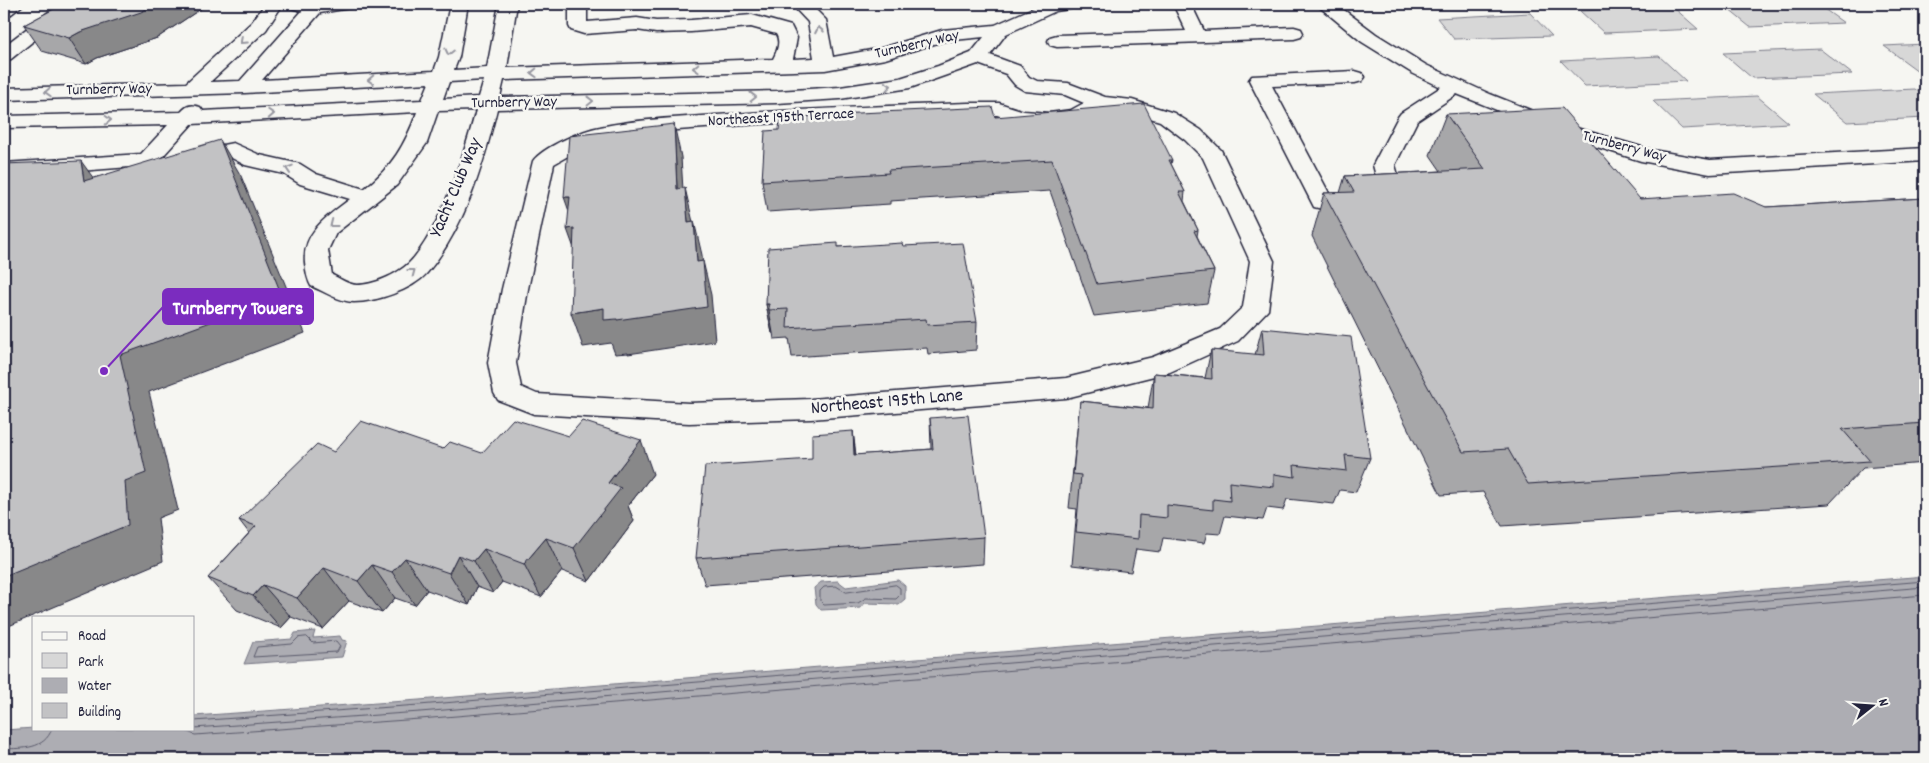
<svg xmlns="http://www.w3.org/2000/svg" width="1929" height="763" font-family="Dekko,sans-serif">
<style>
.green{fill:#d7d7d7;stroke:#7c7c89}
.water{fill:#adadb3;stroke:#757583}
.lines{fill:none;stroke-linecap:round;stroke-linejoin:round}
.shore{stroke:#5a5a6b;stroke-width:1}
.minor-casing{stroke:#22223b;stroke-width:3}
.highway-casing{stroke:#22223b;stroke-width:3}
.minor{fill:#f6f6f2;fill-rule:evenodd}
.highway{fill:#f6f6f2;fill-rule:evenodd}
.wall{fill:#a7a7a9;stroke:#22223b}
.shaded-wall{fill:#888889;stroke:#22223b}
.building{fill:#c2c2c4;stroke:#22223b}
.oneway{stroke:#9797a0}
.labels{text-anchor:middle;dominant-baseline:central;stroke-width:5;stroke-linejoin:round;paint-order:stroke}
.far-street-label{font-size:16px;fill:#22223b;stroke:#f6f6f2}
.street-label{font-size:19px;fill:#22223b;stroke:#f6f6f2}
.leader{fill:none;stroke:#7b2cbf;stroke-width:2}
.callout-dot{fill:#7b2cbf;stroke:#f6f6f2;stroke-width:2}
.callout{fill:#7b2cbf;stroke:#7b2cbf;stroke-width:2}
.callout-label{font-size:20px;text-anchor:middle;font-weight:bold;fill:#fff}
</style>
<rect width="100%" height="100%" fill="#f6f6f2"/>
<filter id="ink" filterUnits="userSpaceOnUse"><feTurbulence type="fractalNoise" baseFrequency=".02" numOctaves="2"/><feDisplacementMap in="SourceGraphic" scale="10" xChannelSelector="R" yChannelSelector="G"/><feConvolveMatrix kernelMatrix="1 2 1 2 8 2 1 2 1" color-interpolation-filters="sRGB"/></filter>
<g filter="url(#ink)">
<g class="green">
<path d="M1756,4H1817L1844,23L1750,27L1723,5Z"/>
<path d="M1673,7L1698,29L1604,33L1580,11Z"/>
<path d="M1530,13L1552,36L1454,39L1437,18Z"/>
<path d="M1925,44V70L1918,71L1884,46Z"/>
<path d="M1820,49L1852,74L1752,78L1723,53Z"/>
<path d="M1659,56L1686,81L1585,86L1561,61Z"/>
<path d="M1915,89L1925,97V118L1847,122L1813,94Z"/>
<path d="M1757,96L1789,123L1682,129L1653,101Z"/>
</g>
<g class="water">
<path d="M1925,576V759H4V730L34,728L194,729V716L419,700Z"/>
<path d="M898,580L905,586V599L899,604L865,603L861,608L821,610L816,604L814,588L821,582L838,581L846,587Z"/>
<path d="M315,631L313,638L340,636L342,640L347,641L342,657L244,664L253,642L292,639L295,633Z"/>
</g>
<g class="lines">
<g class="shore">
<path d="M896,585L900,588V595L896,599L866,598L858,603L824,605L820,601V591L824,587L836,586L846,592Z"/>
<path d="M307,637L313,643L336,641L340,646L337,652L253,657L257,647L292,644L298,638Z"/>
<path d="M194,721L419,705L1925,581"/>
<path d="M194,728L420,712L1925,587"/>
<path d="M181,729L195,735L420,719L1925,595"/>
<path d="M4,749C23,748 44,750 52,729"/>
</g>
<defs>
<g id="minor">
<path d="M59,4H79L11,59L4,61V46Z"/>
<path d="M265,4H283L266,30L210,82L240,81L302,11L291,8L288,4H353L350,8L320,13L262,80L434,71L439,57L450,4H468L459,57L454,70L487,68L499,4H517L507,68L773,59C777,51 781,42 776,34L751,27L691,32L656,33L637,30L584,34L571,30L569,26V4H587V22L637,18L656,21L691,20L752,15L791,26L797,38L793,59L814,58L808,22L791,4H810L826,20L833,57L882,48L942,30L995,25L1042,4H1078L1075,8L1056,11L1006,34L990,55L1020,66L1029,77L1037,81L1068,83L1105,97L1132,100L1174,113L1201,130L1221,150L1274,261L1268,310L1238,341L1170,372L1066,398L811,419L689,423L534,414L498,400L494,393L488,363L502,289L533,161C543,147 583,130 600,127C638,119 678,118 717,115C801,109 884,106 968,103H999L1024,111L1049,113L1071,110L1084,103L1065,95L1025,91L1015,85L1006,74L978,64L910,88L840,99L777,103L497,109C483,166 465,228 427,273C412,290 376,302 354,302C340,302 323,291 311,286C307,279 306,271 305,263C302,232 328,216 350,199L300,184L284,174L245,165L230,157L190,165L182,163L179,158L182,153L233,143L260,155L300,164L316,174L364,189C392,167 405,145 417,112L192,124L155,165L4,177V163L141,154L168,125L4,128V116L181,112C187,105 192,104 200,107L203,111L422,100L429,83L245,93L4,100V88L186,83L252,22ZM984,37L971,53L938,66L900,78L840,87L777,91L500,97L504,80L825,70L885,59L944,41ZM484,80L479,97L443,99L449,82ZM1104,109L1130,112L1160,121L1185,140L1203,158L1250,261L1243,307L1220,329L1153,357L1066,378L811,399L689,403L537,394L521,387L516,363L528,289L554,164L575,152L605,139L637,133L759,124L968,115H997L1021,123L1049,125L1083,119ZM476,110C465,152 440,232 409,263C396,275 374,285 357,285C349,285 339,278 332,275L328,250L336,233L397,185L427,143L438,111Z"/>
<path d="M1173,4H1191L1204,31L1294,27L1301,29L1303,33L1301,37L1294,39L1057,47L1050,45L1048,41L1050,37L1057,35L1186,31Z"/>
<path d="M1316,4H1336L1376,34L1426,65L1490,94L1573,127L1652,150L1710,160L1925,148V161L1710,174L1641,161L1559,135L1457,94L1417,121L1395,165L1403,192L1390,207L1382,209H1322L1314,207L1249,80L1252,76L1355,71L1362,73L1365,77L1362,81L1355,83L1272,86L1330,195H1376L1380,191L1373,165L1398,117L1401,113L1441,87L1412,73L1362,42Z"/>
</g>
<path id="highway" d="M4,4H24L10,15L4,16Z"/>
</defs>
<use href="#minor" class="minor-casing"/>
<use href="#highway" class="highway-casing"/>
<use href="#minor" class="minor"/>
<use href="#highway" class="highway"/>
</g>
<g class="wall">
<path d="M63,4H203L205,6L157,38L97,58L86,64L42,51L24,25Z"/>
<path d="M1446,114L1640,199L1766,207L1925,198V463L1863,468L1829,504L1502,526L1483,492L1441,495L1312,236L1324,193H1340L1345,176L1441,171L1430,155Z"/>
<path d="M995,117L1172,160L1171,164L1185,192L1184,201L1198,230L1197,236L1214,271L1207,303L1094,316L1050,191L890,201V204L767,212L762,181Z"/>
<path d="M903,246L977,322L976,350L928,354L927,348L792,357L789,338L774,339L773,333H772L766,304L838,247Z"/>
<path d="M1262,328L1370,458L1356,492L1340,490L1334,504L1287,499L1283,510L1267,508L1263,520L1225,516L1220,534L1207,533L1204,543L1163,538L1160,552L1136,549L1131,572L1072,565L1077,509L1069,508L1080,401L1148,408L1154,373L1205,378L1211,350L1255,355Z"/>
<path d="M930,418L984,537L983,564L705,585L696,558L812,459L853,431L856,455L931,449Z"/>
<path d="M443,449L653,474L628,506L634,521L589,581L562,571L541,597L502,582L493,593L477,587L469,605L427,590L415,605L395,598L382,613L349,601L323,629L291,617L281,628L237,610L208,578L249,533L239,520L334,452Z"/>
</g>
<g class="shaded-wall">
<path d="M155,4H203L205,6L157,38L97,58L86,64L69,38L80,32Z"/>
<path d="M674,124L681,157L685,223L677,189Z"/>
<path d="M220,140L241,176L305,333L149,392L178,510L158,518L163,561L4,628V576L125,481L120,355Z"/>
<path d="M81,161L107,197L84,181Z"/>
<path d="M685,188L693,222H688Z"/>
<path d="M564,197H570L576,231Z"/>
<path d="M694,221L702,255L705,296L697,262Z"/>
<path d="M574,228L579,262L567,229Z"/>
<path d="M703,261L711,295L715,341L628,354V353L615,354L611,343L583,347L571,313L604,308Z"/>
<path d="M766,304H769V310L773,333H772Z"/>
<path d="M853,431L856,459L854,455Z"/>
<path d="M641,440L653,474L628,506L634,521L589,581L574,548L608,483Z"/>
<path d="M546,538L562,571L541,597L524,564Z"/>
<path d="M484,549L502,582L493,593L474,561Z"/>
<path d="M458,555L477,587L469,605L449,573Z"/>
<path d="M405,558L427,590L415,605L392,572Z"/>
<path d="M372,565L395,598L382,613L358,581Z"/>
<path d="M324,568L349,601L323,629L297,598Z"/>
<path d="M263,585L291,617L281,628L253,596Z"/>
</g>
<g class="building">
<path d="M63,4H155L141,12L80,32L69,38L24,25Z"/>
<path d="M1144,104L1172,160H1169L1185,192H1179L1198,230L1194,231L1214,271L1097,284L1052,160L888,170L889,173L762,181L765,131L779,130L780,119L836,114L992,107L995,117Z"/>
<path d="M1562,108L1640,199L1733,193L1766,207L1925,198V423L1842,429L1870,461L1528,484L1508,449L1463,452L1324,193L1354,192L1345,176L1485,169L1446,114Z"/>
<path d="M674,124L677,189L685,188L688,222L694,221L697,262L703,261L707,307L617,320V319L604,320V308L571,313L574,228L567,229L570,197H564L569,136Z"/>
<path d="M220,140L282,296L120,355L146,473L125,481L128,525L4,576V164L81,161L84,181Z"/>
<path d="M838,243V247L902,243L903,246L963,243L977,322L927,325L926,319L787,328L788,309L769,310V304H766L768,248Z"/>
<path d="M1262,328L1351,337L1370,458L1345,455L1347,471L1294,465L1295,477L1274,474V487L1229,482L1230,501L1213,499V510L1167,505V518L1139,515L1138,539L1076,532L1081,475L1073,474L1080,401L1153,409L1154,373L1212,379L1211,350L1264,355Z"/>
<path d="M968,415L984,537L696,558L705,466L812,459V434L853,431L854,455L933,449L930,418Z"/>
<path d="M513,419L569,436L582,421L641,440L608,483L621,488L574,548L546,538L524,564L484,549L474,561L458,555L449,573L405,558L392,572L372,565L358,581L324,568L297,598L263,585L253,596L208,578L256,526L239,520L317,444L334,452L361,421L443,449L450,442L482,453Z"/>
</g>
<defs><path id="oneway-chevron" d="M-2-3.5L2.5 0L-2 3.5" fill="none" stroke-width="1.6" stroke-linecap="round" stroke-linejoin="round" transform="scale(1.25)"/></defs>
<g class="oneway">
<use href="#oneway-chevron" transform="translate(819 30) rotate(-101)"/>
<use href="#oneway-chevron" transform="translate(243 41) rotate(138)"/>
<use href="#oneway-chevron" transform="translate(449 52) rotate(103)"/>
<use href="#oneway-chevron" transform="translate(696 68) rotate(178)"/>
<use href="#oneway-chevron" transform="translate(534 73) rotate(178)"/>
<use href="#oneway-chevron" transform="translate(371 80) rotate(177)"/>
<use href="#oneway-chevron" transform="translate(888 86) rotate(-8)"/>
<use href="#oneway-chevron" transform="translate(48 92) rotate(177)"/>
<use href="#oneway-chevron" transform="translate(753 97) rotate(-1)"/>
<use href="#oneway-chevron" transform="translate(590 101) rotate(-1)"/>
<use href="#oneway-chevron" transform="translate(271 114) rotate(-3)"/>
<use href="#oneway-chevron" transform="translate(108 120) rotate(-2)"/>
<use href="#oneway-chevron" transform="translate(289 169) rotate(-162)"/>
<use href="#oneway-chevron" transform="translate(333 224) rotate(142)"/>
<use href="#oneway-chevron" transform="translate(412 272) rotate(-37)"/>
</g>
</g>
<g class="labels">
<g class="far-street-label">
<text transform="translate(917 45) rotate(-13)">Turnberry Way</text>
<text transform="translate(109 90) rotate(-1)">Turnberry Way</text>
<text transform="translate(514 103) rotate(-1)">Turnberry Way</text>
<text transform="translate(781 118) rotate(-3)">Northeast 195th Terrace</text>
<text transform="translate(1624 147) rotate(15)">Turnberry Way</text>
</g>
<g class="street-label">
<text transform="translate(457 188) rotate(-67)">Yacht Club Way</text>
<text transform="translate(887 403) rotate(-5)">Northeast 195th Lane</text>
</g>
</g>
<path class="leader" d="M104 371L163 307"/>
<circle class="callout-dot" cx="104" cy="371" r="5"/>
<rect class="callout" x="163" y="289" width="150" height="35" rx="5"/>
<g class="callout-label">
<text x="238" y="314">Turnberry Towers</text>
</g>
<rect width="1929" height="763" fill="none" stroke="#f6f6f2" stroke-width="20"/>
<rect x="10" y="10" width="1909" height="743" fill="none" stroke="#22223b" stroke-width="2" filter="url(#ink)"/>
<rect x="32" y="616" width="162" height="115" fill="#f6f6f2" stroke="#a1a1a9"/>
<rect x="42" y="632" width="25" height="8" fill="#f6f6f2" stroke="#a1a1a9"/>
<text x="78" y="640" font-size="15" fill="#22223b">Road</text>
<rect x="42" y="653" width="25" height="15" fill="#d7d7d7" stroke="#a1a1a9"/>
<text x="78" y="666" font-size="15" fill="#22223b">Park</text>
<rect x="42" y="678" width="25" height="15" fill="#adadb3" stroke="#a1a1a9"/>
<text x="78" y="690" font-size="15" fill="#22223b">Water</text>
<rect x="42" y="703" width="25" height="15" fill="#c2c2c4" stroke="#a1a1a9"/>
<text x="78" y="716" font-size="15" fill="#22223b">Building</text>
<g transform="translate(1872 706) rotate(73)" stroke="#f6f6f2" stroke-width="4" paint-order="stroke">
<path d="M0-4L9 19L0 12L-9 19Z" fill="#22223b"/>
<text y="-8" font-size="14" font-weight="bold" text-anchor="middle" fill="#22223b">N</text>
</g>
</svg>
